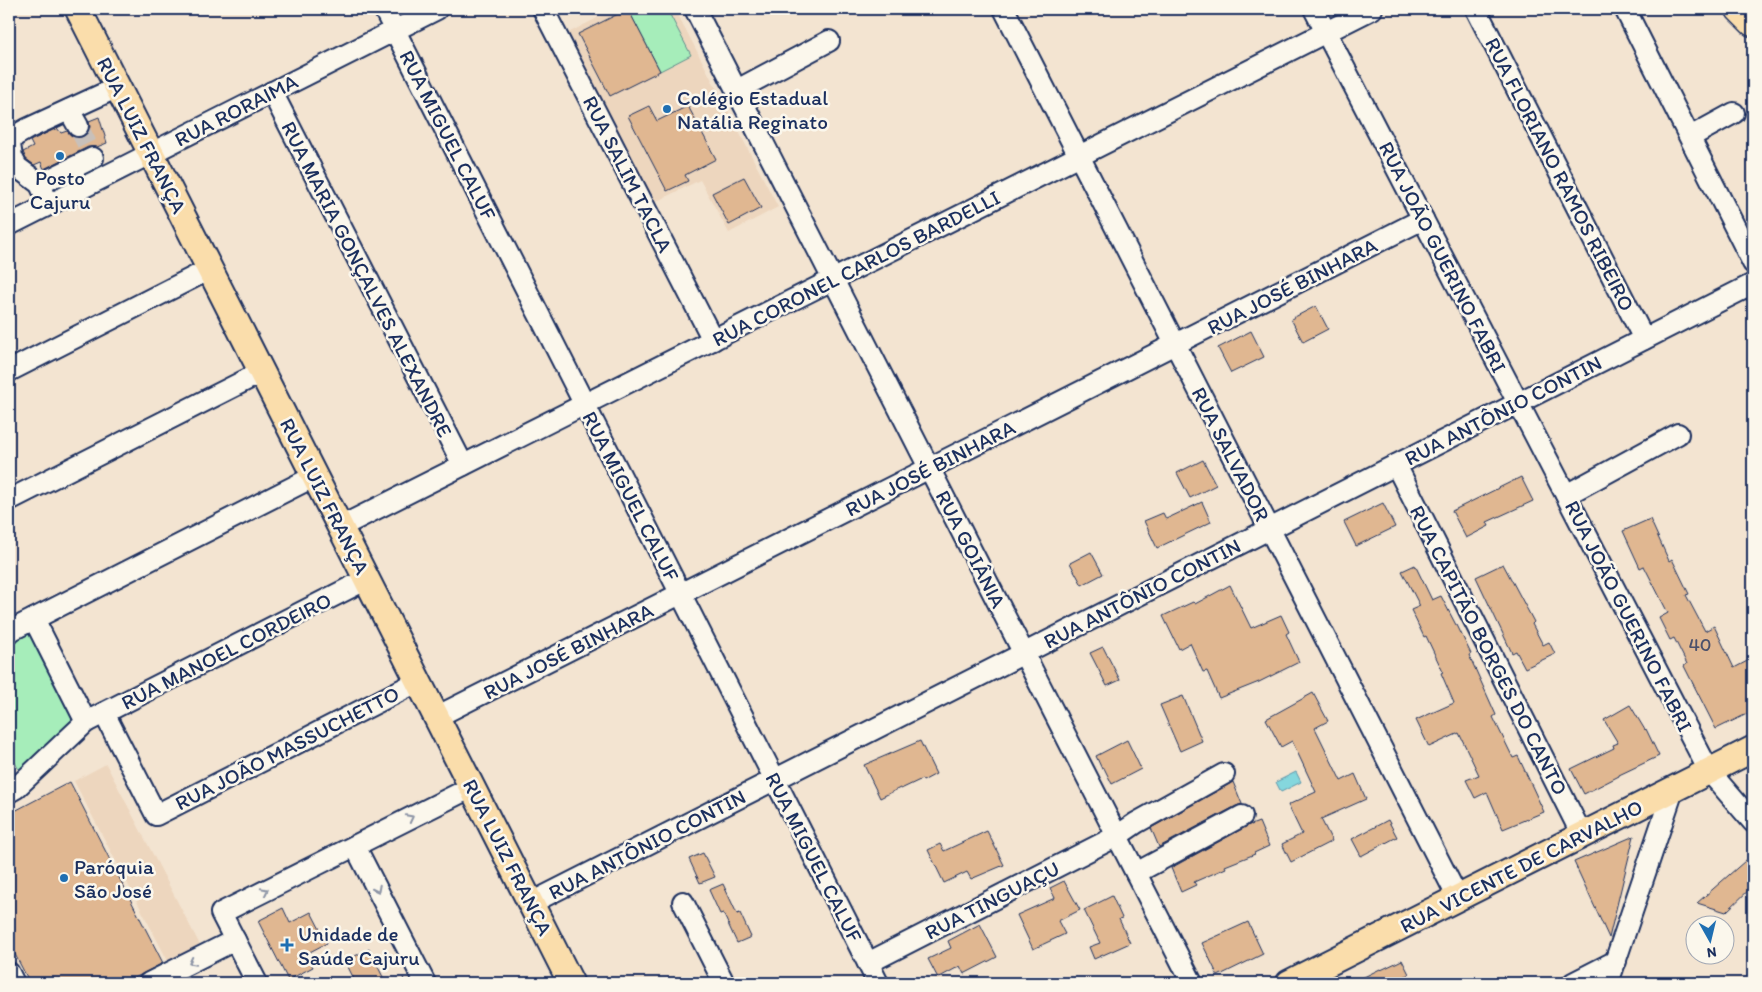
<svg xmlns="http://www.w3.org/2000/svg" width="1762" height="992" font-family="Itim,sans-serif">
<style>
.built{fill:#edd6be}
.green{fill:#a6edba;stroke:#608e8c}
.water{fill:#85d7dd;stroke:#5b94aa}
.building{fill:#e0b791;stroke:#1b2f5e}
.lines{fill:none;stroke-linecap:round;stroke-linejoin:round}
.minor-tunnel{stroke:#c8c0ba;stroke-width:20;stroke-dasharray:20 10;stroke-linecap:butt}
.minor-casing{stroke:#1b2f5e;stroke-width:24}
.major-casing{stroke:#1b2f5e;stroke-width:29}
.highway-casing{stroke:#1b2f5e;stroke-width:31}
.path{stroke:#1b2f5e;stroke-width:2.5;stroke-dasharray:1 4;stroke-linecap:butt}
.minor{stroke:#fbf7ec;stroke-width:20}
.major{stroke:#faddab;stroke-width:25}
.highway{stroke:#faddab;stroke-width:28}
.oneway{stroke:#8b93a5}
.poi-dot{fill:#1f6fb2;stroke:#fbf7ec;stroke-width:2}
.labels{text-anchor:middle;dominant-baseline:central;stroke-width:5;stroke-linejoin:round;paint-order:stroke}
.number-label{font-size:19px;fill:#4c516b}
.poi-label{font-size:21px;fill:#1b2f5e;stroke:#fbf7ec;text-anchor:start}
.street-label{font-size:21px;fill:#1b2f5e;stroke:#fbf7ec}
</style>
<rect width="100%" height="100%" fill="#f3e4d1"/>
<filter id="ink" filterUnits="userSpaceOnUse"><feTurbulence type="fractalNoise" baseFrequency=".02" numOctaves="2"/><feDisplacementMap in="SourceGraphic" scale="10" xChannelSelector="R" yChannelSelector="G"/><feConvolveMatrix kernelMatrix="1 2 1 2 8 2 1 2 1" color-interpolation-filters="sRGB"/></filter>
<g filter="url(#ink)">
<g class="built">
<path d="M615,9H675L778,207L729,233L700,180L655,202L568,33Z"/>
<path d="M106,764L200,945L168,961L74,781Z"/>
</g>
<g class="green">
<path d="M628,9H667L691,55L660,71Z"/>
<path d="M28,631L74,721L20,772L9,751V645L16,637Z"/>
</g>
<path class="water" d="M1296,772L1301,782L1281,792L1276,782Z"/>
<g class="building">
<path d="M628,9L660,71L610,96L578,34Z"/>
<path d="M649,106L657,121L688,106L716,159L685,175L688,181L667,191L628,116Z"/>
<path d="M99,117L107,143L97,147H88L44,169L41,162L34,165L26,159L23,152L33,147L30,141L57,128L61,133L67,131L72,136L78,138L83,137L88,132L90,127L89,121Z"/>
<path d="M744,177L761,208L729,225L712,193Z"/>
<path d="M1316,306L1328,329L1303,342L1291,319Z"/>
<path d="M1251,331L1264,357L1231,373L1218,348Z"/>
<path d="M1203,460L1216,485L1190,498L1177,473Z"/>
<path d="M1521,477L1533,501L1487,522L1489,526L1466,538L1452,511Z"/>
<path d="M1202,502L1211,522L1157,548L1144,521L1163,513L1166,519Z"/>
<path d="M1383,503L1395,527L1356,546L1344,522Z"/>
<path d="M1650,519L1669,561L1672,559L1689,594L1686,595L1705,631L1714,626L1734,668L1753,658V711L1716,729L1684,666L1687,664L1674,638L1670,640L1659,618L1668,613L1644,566L1640,568L1623,531Z"/>
<path d="M1091,552L1103,574L1082,585L1070,563Z"/>
<path d="M1503,564L1534,622L1532,624L1543,645L1549,642L1555,654L1525,668L1516,651L1512,653L1476,577Z"/>
<path d="M1415,565L1432,600L1441,596L1456,625H1457L1471,654L1469,655L1496,715L1493,717L1513,758L1518,756L1544,812L1503,829L1487,792L1475,798L1466,780L1479,775L1459,733L1429,747L1416,720L1454,703L1441,673L1443,672L1426,636L1424,637L1411,610L1420,606L1402,571Z"/>
<path d="M1230,585L1251,628L1281,615L1289,632L1286,634L1299,662L1259,682L1219,698L1207,671L1203,672L1190,643L1179,649L1163,616L1193,602L1195,604Z"/>
<path d="M1103,647L1120,680L1107,686L1090,653Z"/>
<path d="M1313,693L1328,721L1315,728L1341,781L1355,774L1366,799L1321,819L1332,841L1291,862L1282,844L1302,834L1288,805L1316,792L1292,741L1281,747L1266,719Z"/>
<path d="M1183,696L1202,741L1180,751L1160,705Z"/>
<path d="M1630,705L1645,730L1646,729L1659,756L1619,775V776L1584,794L1571,769L1614,748L1613,745L1618,743L1604,720Z"/>
<path d="M1127,740L1141,769L1112,784L1104,768L1102,769L1096,756Z"/>
<path d="M920,741L936,774L923,781L922,779L901,789L900,788L880,798L864,765Z"/>
<path d="M70,782L163,963L125,983H30L9,943V814Z"/>
<path d="M1233,782L1242,804L1236,806L1159,847L1151,828Z"/>
<path d="M1388,820L1397,837L1361,856L1352,839Z"/>
<path d="M1259,822L1269,846L1254,853L1255,854L1225,866L1226,868L1194,882L1196,885L1181,892L1171,868L1251,824V825Z"/>
<path d="M987,831L1004,865L971,879L967,872L944,883L928,850L940,844L944,851Z"/>
<path d="M1634,836L1609,938L1574,862Z"/>
<path d="M703,853L715,877L700,883L689,859Z"/>
<path d="M1753,854V886L1726,912L1697,903Z"/>
<path d="M1064,881L1080,910L1058,921L1065,934L1033,949L1017,915L1055,898L1050,888Z"/>
<path d="M723,884L737,914L740,913L751,937L737,943L723,913L720,914L709,890Z"/>
<path d="M1112,896L1122,918L1119,919L1130,943L1094,959L1089,947L1100,943L1084,910Z"/>
<path d="M283,908L290,923L311,912L327,943L306,954L313,967L288,980L258,921Z"/>
<path d="M1248,922L1263,954L1218,976L1202,943Z"/>
<path d="M980,924L997,957L964,974L960,966L938,978L928,959L951,948L948,941Z"/>
<path d="M369,949L386,983H356L345,961Z"/>
<path d="M1402,960L1409,974L1391,983H1352L1380,969L1381,970Z"/>
</g>
<g class="lines">
<path class="minor-tunnel" d="M78,126L90,150"/>
<defs>
<g id="minor">
<path d="M384,9L878,983"/>
<path d="M543,9L713,340"/>
<path d="M695,9L1192,983"/>
<path d="M1004,9L1458,898"/>
<path d="M1314,9L1709,771L1753,822"/>
<path d="M1476,9L1644,339"/>
<path d="M1625,9L1753,263"/>
<path d="M737,90L829,41"/>
<path d="M272,92L463,465"/>
<path d="M69,110L78,126"/>
<path d="M1690,137L1734,113"/>
<path d="M40,184L17,167L12,157L10,145L13,137L27,129L118,87"/>
<path d="M45,196L40,184L93,158"/>
<path d="M9,225L437,9"/>
<path d="M9,371L210,269"/>
<path d="M1396,465L1582,835"/>
<path d="M1566,495L1678,434"/>
<path d="M9,500L262,372"/>
<path d="M340,527L1372,9"/>
<path d="M34,619L86,722"/>
<path d="M9,633L12,630L315,476"/>
<path d="M104,713L156,815L419,681"/>
<path d="M436,717L1423,219"/>
<path d="M9,792L16,788L86,722L367,579"/>
<path d="M355,846L425,983"/>
<path d="M1136,873L1242,816"/>
<path d="M683,902L724,983"/>
<path d="M531,903L1753,284"/>
<path d="M868,963L1117,836L1136,823L1224,774"/>
<path d="M9,973L14,983"/>
<path d="M149,983L235,940"/>
<path d="M257,983L221,913L472,787"/>
<path d="M1573,983L1616,961"/>
<path d="M1608,983L1673,790"/>
</g>
<g id="major">
<path d="M78,9L571,983"/>
<path d="M1289,983L1753,749"/>
</g>
<path id="highway" d="M1740,9L1753,22"/>
</defs>
<use href="#minor" class="minor-casing"/>
<use href="#major" class="major-casing"/>
<use href="#highway" class="highway-casing"/>
<path class="path" d="M394,983L404,978"/>
<use href="#minor" class="minor"/>
<use href="#major" class="major"/>
<use href="#highway" class="highway"/>
</g>
<defs><path id="oneway-chevron" d="M-2-3.5L2.5 0L-2 3.5" fill="none" stroke-width="1.6" stroke-linecap="round" stroke-linejoin="round" transform="scale(1.25)"/></defs>
<g class="oneway">
<use href="#oneway-chevron" transform="translate(410 818) rotate(-27)"/>
<use href="#oneway-chevron" transform="translate(377 889) rotate(63)"/>
<use href="#oneway-chevron" transform="translate(265 891) rotate(-27)"/>
<use href="#oneway-chevron" transform="translate(192 962) rotate(153)"/>
</g>
</g>
<g class="poi-dot">
<circle cx="667" cy="109" r="5"/>
<circle cx="60" cy="156" r="5"/>
<circle cx="64" cy="878" r="5"/>
<path d="M284.5 937.5h5v5h5v5h-5v5h-5v-5h-5v-5h5z"/>
</g>
<g class="labels">
<g class="number-label">
<text x="1700" y="644">40</text>
</g>
<g class="poi-label">
<text x="677" y="97">Colégio Estadual<tspan x="677" dy="24">Natália Reginato</tspan></text>
<text x="60" y="177" text-anchor="middle">Posto<tspan x="60" dy="24">Cajuru</tspan></text>
<text x="74" y="866">Paróquia<tspan x="74" dy="24">São José</tspan></text>
<text x="298" y="933">Unidade de<tspan x="298" dy="24">Saúde Cajuru</tspan></text>
</g>
<g class="street-label">
<text transform="translate(236 110) rotate(-27)">RUA RORAIMA</text>
<text transform="translate(142 135) rotate(63)">RUA LUIZ FRANÇA</text>
<text transform="translate(448 135) rotate(63)">RUA MIGUEL CALUF</text>
<text transform="translate(628 174) rotate(63)">RUA SALIM TACLA</text>
<text transform="translate(1560 174) rotate(63)">RUA FLORIANO RAMOS RIBEIRO</text>
<text transform="translate(1443 257) rotate(63)">RUA JOÃO GUERINO FABRI</text>
<text transform="translate(856 268) rotate(-27)">RUA CORONEL CARLOS BARDELLI</text>
<text transform="translate(367 279) rotate(63)">RUA MARIA GONÇALVES ALEXANDRE</text>
<text transform="translate(1292 286) rotate(-27)">RUA JOSÉ BINHARA</text>
<text transform="translate(1503 410) rotate(-27)">RUA ANTÔNIO CONTIN</text>
<text transform="translate(1231 454) rotate(63)">RUA SALVADOR</text>
<text transform="translate(930 468) rotate(-27)">RUA JOSÉ BINHARA</text>
<text transform="translate(325 496) rotate(63)">RUA LUIZ FRANÇA</text>
<text transform="translate(631 496) rotate(63)">RUA MIGUEL CALUF</text>
<text transform="translate(971 549) rotate(63)">RUA GOIÂNIA</text>
<text transform="translate(1142 593) rotate(-27)">RUA ANTÔNIO CONTIN</text>
<text transform="translate(1629 616) rotate(63)">RUA JOÃO GUERINO FABRI</text>
<text transform="translate(1489 650) rotate(63)">RUA CAPITÃO BORGES DO CANTO</text>
<text transform="translate(226 651) rotate(-27)">RUA MANOEL CORDEIRO</text>
<text transform="translate(568 651) rotate(-27)">RUA JOSÉ BINHARA</text>
<text transform="translate(287 748) rotate(-27)">RUA JOÃO MASSUCHETTO</text>
<text transform="translate(647 844) rotate(-27)">RUA ANTÔNIO CONTIN</text>
<text transform="translate(508 857) rotate(63)">RUA LUIZ FRANÇA</text>
<text transform="translate(814 857) rotate(63)">RUA MIGUEL CALUF</text>
<text transform="translate(1521 866) rotate(-27)">RUA VICENTE DE CARVALHO</text>
<text transform="translate(992 900) rotate(-27)">RUA TINGUAÇU</text>
</g>
</g>
<rect width="1762" height="992" fill="none" stroke="#fbf7ec" stroke-width="30"/>
<rect x="15" y="15" width="1732" height="962" fill="none" stroke="#1b2f5e" stroke-width="2" filter="url(#ink)"/>
<g transform="translate(1710 940) rotate(172)"><circle r="24" fill="#fbf7ec" stroke="#a1a7b3"/>
<path d="M0-4L9 19L0 12L-9 19Z" fill="#1f6fb2"/>
<text y="-8" font-size="14" font-weight="bold" text-anchor="middle" fill="#1b2f5e">N</text>
</g>
</svg>
